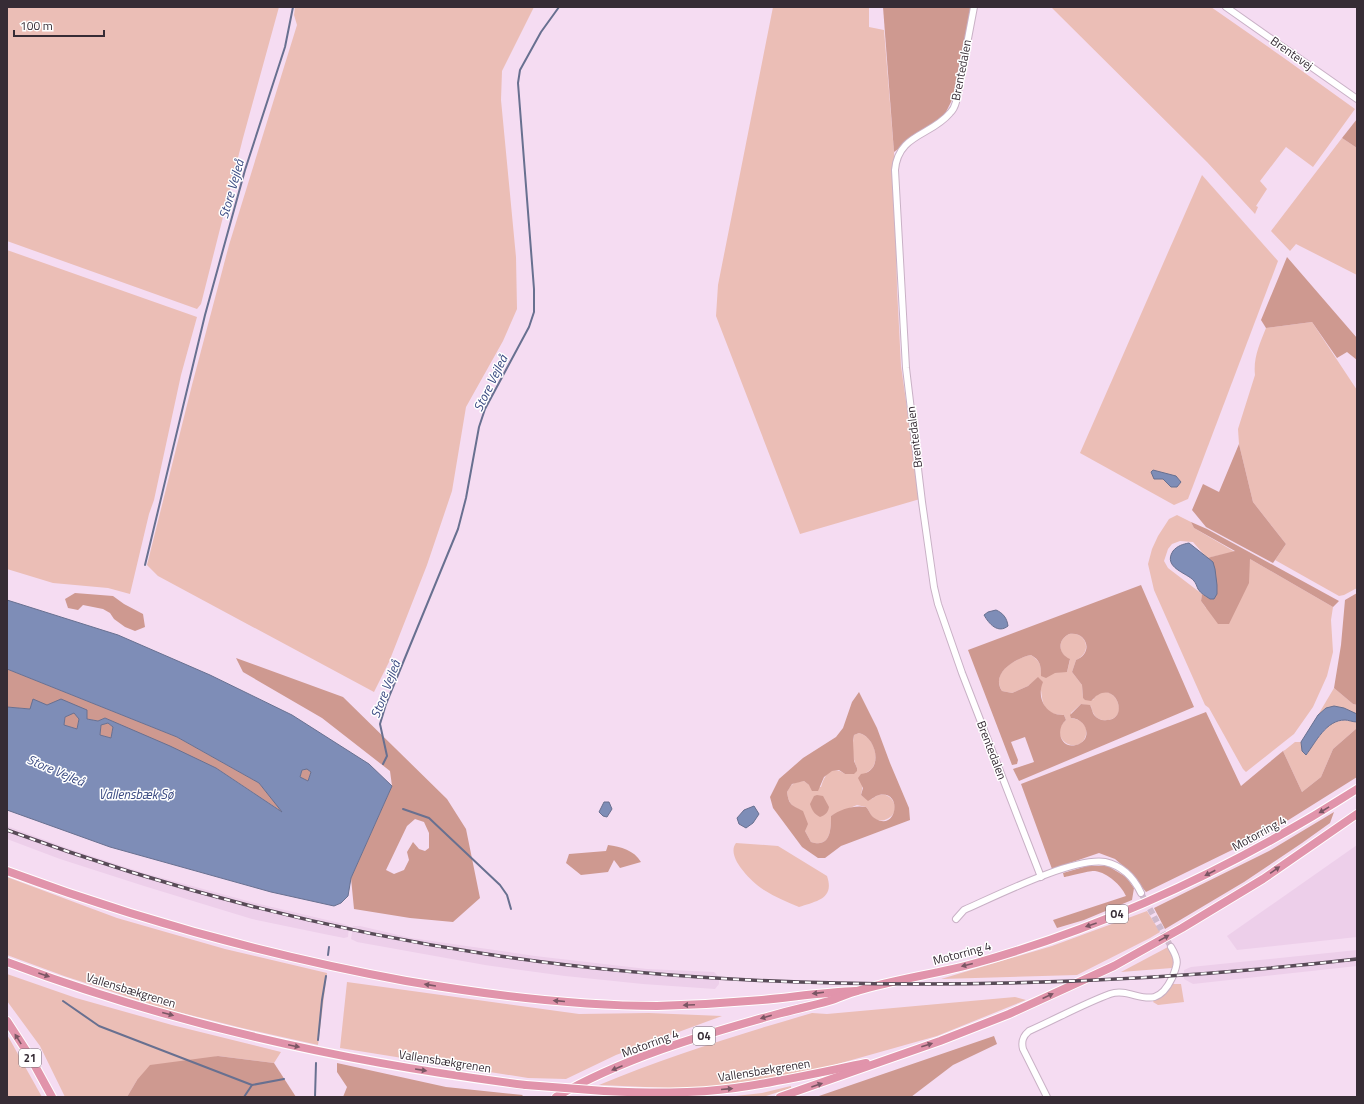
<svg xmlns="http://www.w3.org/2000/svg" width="1364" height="1104" font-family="'Titillium Web',sans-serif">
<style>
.built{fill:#edcfea}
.green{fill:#ebbeb6}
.forest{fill:#ce9990;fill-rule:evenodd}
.water{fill:#7e8db7;stroke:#687090;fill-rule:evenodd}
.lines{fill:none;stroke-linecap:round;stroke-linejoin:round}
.stream{stroke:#687090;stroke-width:2}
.minor-tunnel{stroke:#cfb9cc;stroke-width:6;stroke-dasharray:6 3;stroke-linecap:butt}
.minor-casing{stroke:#c9b1c6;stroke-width:8}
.highway-casing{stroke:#fff;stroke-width:10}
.minor{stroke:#fff;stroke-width:6}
.highway{stroke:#e194ab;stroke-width:8}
.rail-casing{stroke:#584b57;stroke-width:3.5}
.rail{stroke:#fff;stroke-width:2;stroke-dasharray:6;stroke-linecap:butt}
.highway-bridge-casing{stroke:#fff;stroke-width:10;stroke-linecap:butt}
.highway-bridge{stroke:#e194ab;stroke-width:8}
.oneway{fill:#7a5664}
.labels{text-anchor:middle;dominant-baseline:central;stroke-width:3;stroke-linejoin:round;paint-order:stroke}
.shield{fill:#fff;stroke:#726b72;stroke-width:1}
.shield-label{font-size:11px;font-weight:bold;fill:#362c35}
.street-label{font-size:12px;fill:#362c35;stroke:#fff}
.water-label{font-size:13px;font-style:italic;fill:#3a4a82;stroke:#fff}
</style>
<rect width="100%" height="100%" fill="#f5dcf2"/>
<g class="built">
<path d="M7,826L67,848L144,873L255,903L344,924L349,926L348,937L344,938L329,935L252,919L144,886L60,859L7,839Z"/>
<path d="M1357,845V937L1237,950L1227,936Z"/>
<path d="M353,926H360L411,938L535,956L647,969L714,972L719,977V984L715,989L643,984L565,976L485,965L357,942L351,939Z"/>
<path d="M1357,950V966L1193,984L1184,979V970L1191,967Z"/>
</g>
<g class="green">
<path d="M7,7H279L243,138L201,304L197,309L7,241Z"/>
<path d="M295,7H534L502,71L501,100L516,257L517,309L503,341L466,407L452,491L427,565L389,662L374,692L158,576L147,565L192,385L229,245L297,25L294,15Z"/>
<path d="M773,7H869V27L884,30L894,152L897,288L901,366L920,499L800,534L716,316L718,285Z"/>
<path d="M1051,7H1211L1284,58L1355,109L1313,167L1286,147L1260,181L1267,189L1256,206L1258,207L1255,214L1207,162Z"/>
<path d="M1342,138L1357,148V275L1296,244L1290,251L1271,231Z"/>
<path d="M1202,175L1278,261L1188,499L1174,505L1080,453Z"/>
<path d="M7,250L197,317L181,375L154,500L149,514L130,594L108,588L53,583L7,569Z"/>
<path d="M1312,322L1357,390V588L1344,595L1339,596L1275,560L1286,544L1253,502L1239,444L1238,429L1255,375C1253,358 1260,343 1266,328Z"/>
<path d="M1177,515L1191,522L1194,528L1235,552L1207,558L1193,542L1180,541L1172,544L1168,549L1164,561L1168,568L1202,594L1201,601L1206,608L1249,565L1250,559L1333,607L1331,620L1333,652L1327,676L1313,707L1294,734L1246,772L1243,769L1209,708L1205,705L1154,590L1148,564L1152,549L1158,536L1169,519Z"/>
<path d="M1069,634C1087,631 1093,653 1076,660L1072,672L1082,685L1083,698L1093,700C1108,675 1134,715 1108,720C1099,722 1092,715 1091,706L1081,704L1071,713V718C1077,719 1083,721 1086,728C1087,732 1086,736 1084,740C1072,755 1048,735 1066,720L1064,715C1036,715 1045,694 1038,678L1028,686L1012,693L1002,691C990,672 1016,658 1031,655C1040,661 1041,665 1041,675C1050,675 1057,671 1067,672L1070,660C1058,654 1057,640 1069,634Z"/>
<path d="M1334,688L1353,704L1357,705V714L1351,712L1326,708L1318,715Z"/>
<path d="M1344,720L1357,722V728L1333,749L1321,777L1302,792L1283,751L1285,750L1295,742H1301L1302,751L1306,754L1322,733L1332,723Z"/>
<path d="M859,733C872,736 880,755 873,767C871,770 868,771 866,773C864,776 862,791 861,795L865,798L872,799C889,784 905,811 887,819C883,821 879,821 875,819C870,816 870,811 866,807L857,805L831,816C831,831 830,848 811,842L805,831L800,810C791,807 788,801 787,792C792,783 794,782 804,781L809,785L821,787C825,774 831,765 845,774L857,768C852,758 852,746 854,735Z"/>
<path d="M736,843L778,846L827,876C835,899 816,901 799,907C787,902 775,897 764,890C753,883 725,857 736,843Z"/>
<path d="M7,877L117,918L225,949L327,973L318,1045L242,1028L162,1008L64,976L7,955Z"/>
<path d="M1147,911L1160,932L1150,938L1077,975L941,979L1052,946Z"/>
<path d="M1168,947L1174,961L1172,968L1121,972Z"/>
<path d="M7,974L76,998L172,1025L281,1052L274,1063L218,1056L137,1080L127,1097H65L40,1046L7,1001Z"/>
<path d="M347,982L579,1014L649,1013L722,1016L616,1055L566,1079L528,1078L340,1048Z"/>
<path d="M1173,984H1181L1184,1002L1158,1005L1153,1002L1154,1000C1162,996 1168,992 1173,984Z"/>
<path d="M1015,997L1026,1000L937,1036L802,1074L691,1089L599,1085C669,1056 740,1034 812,1013L827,1014Z"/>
<path d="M7,1035L9,1038L42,1097H7Z"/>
<path d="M791,1086V1088L763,1097H727L762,1093Z"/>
</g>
<g class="forest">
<path d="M883,7H971L954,96L944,116L894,152Z"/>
<path d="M1357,119V148L1342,138Z"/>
<path d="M1287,257L1357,338V360L1347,352L1337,358L1312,322L1266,328L1261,320Z"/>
<path d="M1239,444L1253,502L1286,544L1273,563L1206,527L1192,510L1203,484L1219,492Z"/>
<path d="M1191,522L1207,529L1339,601L1333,607L1250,559L1249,583L1229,624H1218L1201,601L1202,594L1210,599L1213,562L1207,558L1235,551L1194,528Z"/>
<path d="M1141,585L1194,707L1019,781L1013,769L1034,762L1025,737L1011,742L1018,760L1017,764L1012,765L968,650ZM1069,634C1087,631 1094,653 1076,660L1072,672L1082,685L1083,698L1085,700L1091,701C1094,699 1095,696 1098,695C1117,683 1129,719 1107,720C1102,721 1098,719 1095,716C1092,713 1092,708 1090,705L1081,704L1070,715L1071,718C1088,719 1093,741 1076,745C1060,749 1055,729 1066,720L1064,715C1046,716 1036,698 1043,682L1038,677L1028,686L1012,693L1002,691C990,673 1016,658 1031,655C1040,660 1041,665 1041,676L1046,678L1055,673L1067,672L1070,659C1058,654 1057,640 1069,634Z"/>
<path d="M75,593L113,596L124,604L143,614L145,627L135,631L125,627L114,619L110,613L103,609L83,605L78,610L68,608L65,599Z"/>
<path d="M1357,593V705L1353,704L1334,688L1341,645L1345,600Z"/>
<path d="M236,658L343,697L447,799L466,829L480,898L453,922L410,918L354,909L351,878L392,786L390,771L322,718L243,672ZM415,819L424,822L429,833V848L425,851L419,849L413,842L407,852L409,860L404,870L394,874L386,870L407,826Z"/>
<path d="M7,669L177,737L259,783L284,813L216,768L105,718L98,721L87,719V710L47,705L30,709L7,707Z"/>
<path d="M859,692L877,728L890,763L909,808L910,820L841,846L825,858H818L802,847L773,808L770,797L779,779L803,758L836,737L843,728L852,702ZM859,733C877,737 884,772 861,774L858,778L863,788L861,795L868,801C872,799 875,796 879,795C903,790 897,831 876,819C870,816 870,811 866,807C854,805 841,809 831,816C831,831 830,848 811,842L805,831L808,824L803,811C792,805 789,806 787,792L792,784L804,781L809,785L812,791H818L824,777L832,771L839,770L845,774H854L857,771V768L854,761L853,741L854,735Z"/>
<path d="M74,712L79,719L77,729L64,725L65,717Z"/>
<path d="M1206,712L1241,786L1283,751L1302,792L1321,777L1333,749L1357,728V777L1271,831L1146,892L1129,871L1115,859L1099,853L1052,869L1021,784Z"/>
<path d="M108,723L113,727L111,738L100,735L101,725Z"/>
<path d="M307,768L311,772L308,781L300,778L302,770Z"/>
<path d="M817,795L823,796L829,807C828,813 825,815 820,817C814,814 812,810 810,804L814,796Z"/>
<path d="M1334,812L1330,823L1302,843L1244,882L1165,929L1154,908L1269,851Z"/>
<path d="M608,845C621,847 634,850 641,862L620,868L614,860L608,872L581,875L566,863L569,854L606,851Z"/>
<path d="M1087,866H1108L1126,877L1134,888L1132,900L1084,920L1057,928L1053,920L1126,896C1121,885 1108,873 1095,871C1091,870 1070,876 1064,877L1063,873Z"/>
<path d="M994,1036L997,1044L953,1065L911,1097H816Z"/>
<path d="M218,1056L274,1063L296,1097H127L137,1080L150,1065Z"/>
<path d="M337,1063L446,1087L523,1095L521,1097H343L347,1087L337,1072Z"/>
</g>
<g class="water">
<path d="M1153,470L1176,476L1181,482L1177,487H1171L1163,479H1154L1151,472Z"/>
<path d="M1189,543L1213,562L1215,569L1217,585V594L1214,599H1210C1206,596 1201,594 1198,589C1197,587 1196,583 1194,581C1188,573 1162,568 1173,551C1177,546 1183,544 1189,543Z"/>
<path d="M7,600L118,635L210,675L292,715L369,764L392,786L351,878L348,896L341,903L334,906L271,892L110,847L7,810V707L30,709L33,699L47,705L61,699L87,710V719L98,721L105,718L170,746L216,768L282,812L259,783L177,737L7,669ZM74,713L79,719L77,729L64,725L65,717ZM108,723L113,727L111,738L100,735L101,725ZM307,769L311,772L308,781L300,777L302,770Z"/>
<path d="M996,610C1003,613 1007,618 1008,626C998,634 989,624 984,615L988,612Z"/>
<path d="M1334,706L1344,708L1357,714V722C1353,722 1348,720 1345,720C1326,720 1316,742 1306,755L1302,751L1301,742L1318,715L1326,708Z"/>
<path d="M604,802H609L612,809L607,817L603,816L599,812Z"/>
<path d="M754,806L759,814L753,823L746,828L739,824L737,818L744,810Z"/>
</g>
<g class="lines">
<g class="stream">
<path d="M145,565L205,315L245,170L285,47L293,7"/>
<path d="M383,764L387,756L380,724L386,704L458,529L466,498L479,427L485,409L529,327L534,312V289L518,83L520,70L541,32L559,7"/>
<path d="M403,809L429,818L500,885L507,895L511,909"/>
<path d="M328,955L329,947"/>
<path d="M63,1001L99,1026L252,1085"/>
<path d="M318,1040L322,1000L326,976"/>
<path d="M244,1097L252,1085L284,1079"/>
<path d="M315,1097L316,1063"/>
</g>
<path class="minor-tunnel" d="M1141,893L1171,947"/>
<defs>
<g id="minor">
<path d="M974,7L956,102C955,106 953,110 950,113C931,136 898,134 895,170L906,368L922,502L934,587L938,604L962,673L1041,877"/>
<path d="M1226,7L1357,99"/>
<path d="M956,919L964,910C996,896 1073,857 1105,862C1123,866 1134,878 1141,893"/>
<path d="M1047,1097L1023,1049C1021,1041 1023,1036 1029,1031C1056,1019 1083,1004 1110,994C1134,986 1154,1016 1172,978C1178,964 1179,960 1171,947"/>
</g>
<g id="highway">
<path d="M7,871C136,919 270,956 406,981C488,995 573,1006 657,1006C692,1005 727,1003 762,1000C794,997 825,992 857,991"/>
<path d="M7,962C174,1025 349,1063 526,1085"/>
<path d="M7,1021L29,1055L52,1097"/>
<path d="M604,1091C648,1093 692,1094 735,1088C779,1082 822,1072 866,1063"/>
<path d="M556,1097C621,1059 701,1035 774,1015C792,1010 811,1006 829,1001C839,998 848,993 857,991C896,979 937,974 976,963C1112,925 1238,865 1357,789"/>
<path d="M780,1097L940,1041L1009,1014L1114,966L1182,928L1263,879L1357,814"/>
</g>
</defs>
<use href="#minor" class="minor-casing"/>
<use href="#highway" class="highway-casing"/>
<use href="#minor" class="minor"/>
<use href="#highway" class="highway"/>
<defs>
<path id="rail" d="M7,830C162,887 322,929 486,954C628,976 773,984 918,984C1064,984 1211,976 1357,959"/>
</defs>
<use href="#rail" class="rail-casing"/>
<use href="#rail" class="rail"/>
<defs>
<path id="highway-bridge" d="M526,1085L604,1091"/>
</defs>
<use href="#highway-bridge" class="highway-bridge-casing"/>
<use href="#highway-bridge" class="highway-bridge"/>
</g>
<defs><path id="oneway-solid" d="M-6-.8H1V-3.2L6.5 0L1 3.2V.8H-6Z"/></defs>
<g class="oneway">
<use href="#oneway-solid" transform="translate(1324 810) rotate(149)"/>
<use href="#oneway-solid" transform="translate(1275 870) rotate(-35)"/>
<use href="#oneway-solid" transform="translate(1210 873) rotate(153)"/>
<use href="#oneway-solid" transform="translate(1091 925) rotate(161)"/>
<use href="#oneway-solid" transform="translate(1164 938) rotate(-29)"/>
<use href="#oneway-solid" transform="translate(967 965) rotate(166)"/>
<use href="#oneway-solid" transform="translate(44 975) rotate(19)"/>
<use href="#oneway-solid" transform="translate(430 985) rotate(-171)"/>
<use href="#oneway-solid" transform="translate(818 993) rotate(173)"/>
<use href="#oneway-solid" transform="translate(1048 996) rotate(-25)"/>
<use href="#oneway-solid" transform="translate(559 1001) rotate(-175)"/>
<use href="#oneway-solid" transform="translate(689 1005) rotate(178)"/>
<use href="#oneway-solid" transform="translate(168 1014) rotate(15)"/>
<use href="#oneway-solid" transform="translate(766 1017) rotate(164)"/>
<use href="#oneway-solid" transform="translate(18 1039) rotate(-122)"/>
<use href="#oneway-solid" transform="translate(927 1045) rotate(-18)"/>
<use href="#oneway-solid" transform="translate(294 1046) rotate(12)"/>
<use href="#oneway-solid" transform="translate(617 1068) rotate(157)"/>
<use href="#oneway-solid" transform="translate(421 1070) rotate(9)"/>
<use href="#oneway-solid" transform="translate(817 1085) rotate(-19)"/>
<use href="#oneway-solid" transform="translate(727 1089) rotate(-5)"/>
</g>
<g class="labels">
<g class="shield">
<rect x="1106" y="905" width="22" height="18" rx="3"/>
<rect x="693" y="1027" width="22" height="18" rx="3"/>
<rect x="19" y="1049" width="22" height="18" rx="3"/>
</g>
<g class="shield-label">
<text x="1117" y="914">O4</text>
<text x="704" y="1036">O4</text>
<text x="30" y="1058">21</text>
</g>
<g class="street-label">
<text transform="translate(1292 53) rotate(35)">Brentevej</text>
<text transform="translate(961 70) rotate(-79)">Brentedalen</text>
<text transform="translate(914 437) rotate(-97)">Brentedalen</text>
<text transform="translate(992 750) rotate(69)">Brentedalen</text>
<text transform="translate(1259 833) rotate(-29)">Motorring 4</text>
<text transform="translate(962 953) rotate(-15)">Motorring 4</text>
<text transform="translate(131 990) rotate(17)">Vallensbækgrenen</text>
<text transform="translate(650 1043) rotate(-20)">Motorring 4</text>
<text transform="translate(445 1061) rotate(9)">Vallensbækgrenen</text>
<text transform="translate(764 1070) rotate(-9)">Vallensbækgrenen</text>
</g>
<g class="water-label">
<text transform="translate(231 189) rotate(-74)">Store Vejleå</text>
<text transform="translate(490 383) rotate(-64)">Store Vejleå</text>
<text transform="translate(385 689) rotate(-69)">Store Vejleå</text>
<text transform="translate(56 770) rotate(23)">Store Vejleå</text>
<text x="136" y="794">Vallensbæk Sø</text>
</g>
</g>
<rect width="1364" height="1104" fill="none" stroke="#362c35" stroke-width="16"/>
<path d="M14 30v6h90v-6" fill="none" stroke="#362c35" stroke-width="2"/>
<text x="20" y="30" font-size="12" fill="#362c35" stroke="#ffffff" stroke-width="3" paint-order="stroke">100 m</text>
</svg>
